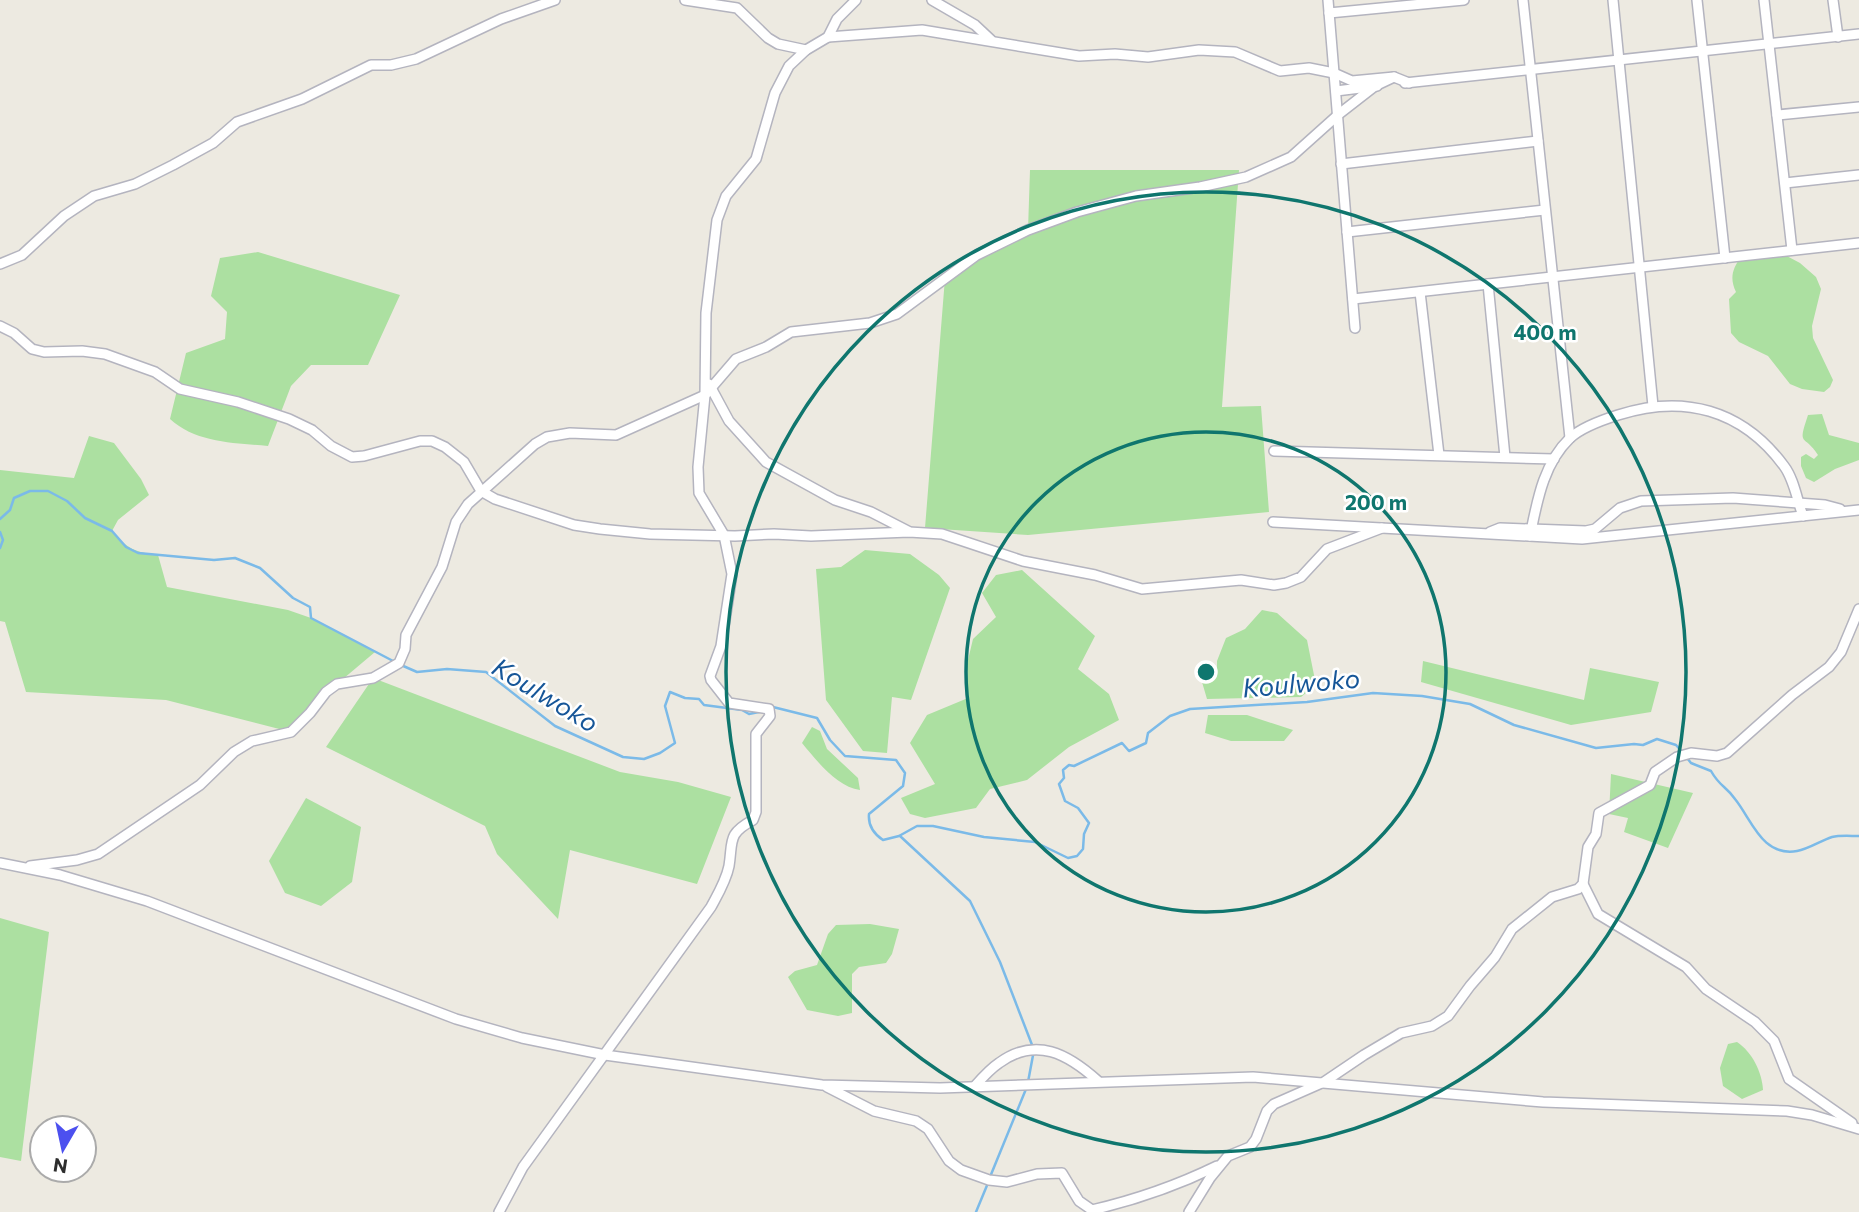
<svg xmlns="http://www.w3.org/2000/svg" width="1859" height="1212" font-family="Commissioner,sans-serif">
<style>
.green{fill:#ace0a1}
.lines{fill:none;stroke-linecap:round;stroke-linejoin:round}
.stream{stroke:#7bbae8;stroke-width:2.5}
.minor-casing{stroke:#b4b4bf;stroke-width:12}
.minor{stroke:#fff;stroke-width:9}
.ring{fill:none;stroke:#0f766e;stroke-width:3.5}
.labels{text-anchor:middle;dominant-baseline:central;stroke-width:5;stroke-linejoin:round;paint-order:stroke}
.water-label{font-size:26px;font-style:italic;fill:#165698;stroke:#fff}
.centre{fill:#0f766e;stroke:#fff;stroke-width:3.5}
.ring-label{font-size:21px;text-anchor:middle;font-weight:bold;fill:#0f766e;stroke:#fff;stroke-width:5;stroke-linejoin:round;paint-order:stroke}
</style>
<rect width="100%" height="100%" fill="#edeae1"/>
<g class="green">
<path d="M1030,170H1239L1222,407L1261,406L1269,512L1028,535L925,528L945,278L1028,230Z"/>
<path d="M258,252L400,295L368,365H311L291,386L268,446C235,443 196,443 170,419L186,353L225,339L227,312L211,296L220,258Z"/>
<path d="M1783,254L1800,263L1816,277L1821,289L1812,326L1813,338L1833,380L1830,387L1824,392L1802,389L1790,384L1768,356L1739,342L1731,333L1729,299L1736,292C1729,277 1733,269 1741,256Z"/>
<path d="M1822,414L1829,435L1859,443V460L1835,469L1814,482L1806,478L1801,466V457L1806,454L1814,459L1818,455C1804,433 1797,448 1808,415Z"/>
<path d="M89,436L114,443L141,479L149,495L118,520L112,531C128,549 134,552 158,555L167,587L288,610L311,618L375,652L337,684L291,732L166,700L26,692L5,622L0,621V470L74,478Z"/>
<path d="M865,550L910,554L939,575L950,588L911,700L892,697L887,753L863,751L826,700L816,569L841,567Z"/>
<path d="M1022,570L1095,636L1078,669L1109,694L1119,720L1069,747L1027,780L990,789L976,808L925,818L910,814L901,798L935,784L910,743L927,715L968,698L967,664L973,639L996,617L982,593L996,575Z"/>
<path d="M1262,610L1277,613L1307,640L1316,685L1301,697L1207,699L1202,682L1217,675V661L1226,638L1245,629Z"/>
<path d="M1423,661L1584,700L1590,668L1659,682L1651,712L1571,725L1421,682Z"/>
<path d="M373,678L620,772L678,782L731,797L697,884L570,850L558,919L497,854L485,826L326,747Z"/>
<path d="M1208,715H1247L1293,730L1284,741H1231L1205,733Z"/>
<path d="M812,727L820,731L827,749L858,778L860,790C837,787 816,760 802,743Z"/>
<path d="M1611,774L1693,793L1668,848L1624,832L1628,818L1609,814Z"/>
<path d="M306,798L361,827L352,882L321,906L285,893L269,861Z"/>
<path d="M0,918L49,932L21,1161L0,1157Z"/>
<path d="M870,924L899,929L892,954L886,963L859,967L852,974V1013L838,1016L807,1010L788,977L795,971L817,965L828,934L836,925Z"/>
<path d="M1737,1042C1752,1052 1762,1072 1763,1090L1742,1099L1723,1086L1720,1068L1728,1044Z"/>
</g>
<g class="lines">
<g class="stream">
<path d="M0,519L10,510L14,498L30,491H48L67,501L85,518L112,531L126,547L138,553L214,560L235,558L260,568L293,598L310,607L311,618L395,662"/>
<path d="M0,532L3,540L0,548"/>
<path d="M401,665L417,672L447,669L486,672L555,726L623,757L644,759L660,753L675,743L665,706L670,692L685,698L699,699L704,705L742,710L749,714L764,711"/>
<path d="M770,708L773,707L817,718L830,740L845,756L896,760L905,773L903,786L869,814C868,825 874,834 883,840L899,836L917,826H933L984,837L1035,842L1068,858L1077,856L1083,849L1084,834L1089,823L1078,808L1065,801L1059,784L1064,778L1063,770L1069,765L1074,766L1122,743L1129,751L1146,743L1148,733L1170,716L1190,709L1307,702L1373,693L1422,696L1470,704L1514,725L1596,748L1634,744L1643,745L1657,739L1676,745L1683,753"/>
<path d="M1687,758L1691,763L1711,771C1720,787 1726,786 1735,799C1752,820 1762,857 1797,851C1809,849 1820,841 1832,837C1840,835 1850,836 1859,836"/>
<path d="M900,836L970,901L1000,962L1034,1050L1028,1082"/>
<path d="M990,1177L1026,1089"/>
<path d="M976,1212L988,1183"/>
</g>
<defs>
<g id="minor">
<path d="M685,0L737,8L768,38L778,44L806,50"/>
<path d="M932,0L975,25L991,40"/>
<path d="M1328,0L1355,328"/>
<path d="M1523,0L1570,438"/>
<path d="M1613,0L1653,406"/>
<path d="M1697,0L1725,258"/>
<path d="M1764,0L1792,250"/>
<path d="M1833,0L1838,37"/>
<path d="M1329,13L1464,0"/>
<path d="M828,37L922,30L1079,56L1115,54L1148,57L1199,50L1235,52L1280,71L1309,68L1334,73L1352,81L1394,77L1409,83"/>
<path d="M1405,83L1859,34"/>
<path d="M1336,91L1377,86"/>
<path d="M1777,115L1859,107"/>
<path d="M1341,164L1538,141"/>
<path d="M1785,183L1859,175"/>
<path d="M1347,232L1545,210"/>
<path d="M0,264L22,255L64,216L94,196L135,184L173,165L213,143L237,122L302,99L371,65H391L416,59L501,19L555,0"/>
<path d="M1488,284L1505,457"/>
<path d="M1420,292L1439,455"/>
<path d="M1353,299L1859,243"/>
<path d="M0,326L14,333L32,349L44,352L82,351L105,354L155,372L180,389L238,402L289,419L312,430L331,446L352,457L364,456L420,441H432L445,447L464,462L481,491L495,499L574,525L600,529L650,534L735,536L774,534L811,536L909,532L942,534L1023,561L1095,575L1142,589L1241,580L1274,585L1286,583L1301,577L1327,549L1382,528"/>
<path d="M709,384L729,421L766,462L835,500L871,512L908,531"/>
<path d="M1274,451L1554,459"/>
<path d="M1273,522L1582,539L1859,510"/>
<path d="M1490,532L1500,528L1586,531L1595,529L1620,508L1641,501L1733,498L1825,505L1840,509"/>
<path d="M1530,536C1537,502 1543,464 1570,438C1582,427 1602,420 1618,415C1683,394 1742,409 1784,466C1794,479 1797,500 1803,516"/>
<path d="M0,863L60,875L147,901L456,1019L522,1038L605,1055L822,1085L940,1088L1253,1077L1543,1102L1787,1111L1812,1115L1859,1129"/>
<path d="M30,866L77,860L98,854L200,785L234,752L252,741L291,732L310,713L326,692L337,684L373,678L399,663L405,649L406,635L442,567L456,522L468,504L535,444L547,437L570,433L616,435L705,395L736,359L766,347L791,332L870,323L897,314L977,255L1028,230L1077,212L1136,196L1200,187L1246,177L1291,157L1339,114L1375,86L1394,77"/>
<path d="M1583,884L1598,914L1686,967L1706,989L1755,1022L1774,1041L1789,1079L1852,1123"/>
<path d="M975,1086C982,1078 990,1069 999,1063C1036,1036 1068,1054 1098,1081"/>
<path d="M827,1087L874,1111L916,1121L928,1129L949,1161L961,1170L989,1180L1007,1182L1037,1174L1062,1173L1079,1201L1092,1210C1135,1200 1178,1185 1217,1166"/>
<path d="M499,1212L523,1167L711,907C718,894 726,881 729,866C733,841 727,834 753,820L756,812V734L770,716L769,709L729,703L711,680L710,676L721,646L732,574L724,535L699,493L698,467L705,395L706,313L717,220L726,196L756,159L775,93L789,66L806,50L828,37L837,19L856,0"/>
<path d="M1189,1212L1210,1178L1228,1156L1250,1147L1256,1139L1267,1111L1274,1104L1324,1082L1364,1055L1401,1033L1432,1026L1448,1016L1470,986L1495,957L1512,929L1552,897L1578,889L1583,884L1588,847L1596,834L1599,813L1650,785L1655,772L1677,757L1691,753L1717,756L1727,753L1792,695L1829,667L1841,652L1859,609"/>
</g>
</defs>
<use href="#minor" class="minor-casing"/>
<use href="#minor" class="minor"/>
</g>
<g class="ring">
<circle cx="1206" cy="672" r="240"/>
<circle cx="1206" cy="672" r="480"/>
</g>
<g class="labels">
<g class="water-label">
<text transform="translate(1301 682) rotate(-5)">Koulwoko</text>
<text transform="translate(546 694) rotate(31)">Koulwoko</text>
</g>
</g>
<circle cx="1206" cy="672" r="10" class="centre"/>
<g class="ring-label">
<text x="1545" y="340">400 m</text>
<text x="1376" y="510">200 m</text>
</g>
<g transform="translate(63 1149) rotate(189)"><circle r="33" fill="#ffffff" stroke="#ababab" stroke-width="2"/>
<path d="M0-5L12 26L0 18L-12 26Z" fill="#4c50ef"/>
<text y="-10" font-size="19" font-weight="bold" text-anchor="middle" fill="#2d2d2d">N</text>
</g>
</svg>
